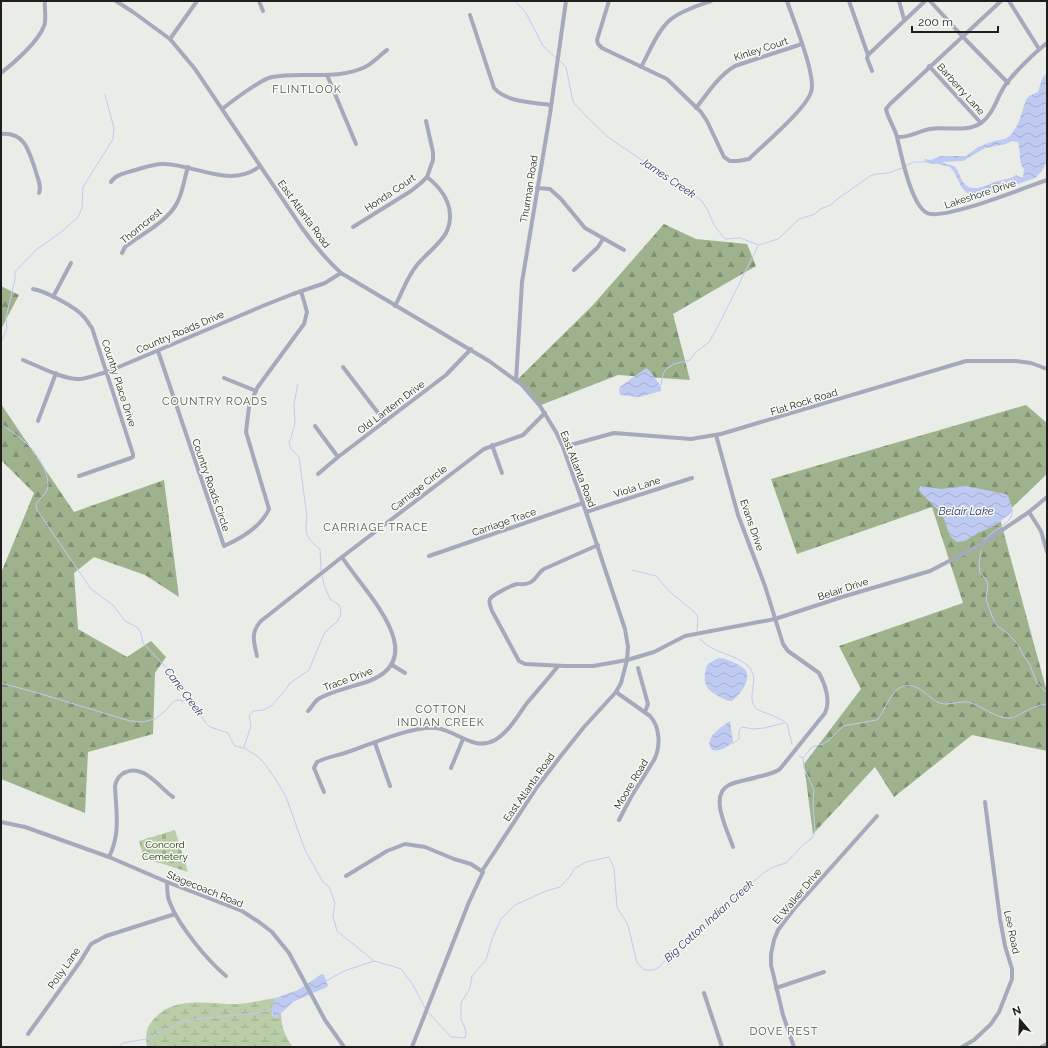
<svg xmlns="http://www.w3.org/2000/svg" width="1048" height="1048" font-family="Raleway,sans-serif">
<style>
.forest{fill:url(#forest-firs)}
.wetland{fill:url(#wetland-marsh)}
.cemetery{fill:url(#cemetery-stones)}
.water{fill:url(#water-waves);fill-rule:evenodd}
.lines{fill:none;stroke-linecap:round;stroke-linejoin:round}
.stream{stroke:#bfcaf3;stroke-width:1}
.minor{stroke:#a4aabb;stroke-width:4}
.labels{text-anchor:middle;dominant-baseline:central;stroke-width:3;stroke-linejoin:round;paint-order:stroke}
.street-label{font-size:10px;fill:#1e1f1d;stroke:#f7faf4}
.park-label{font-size:10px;fill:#21360b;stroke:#f7faf4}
.neighbourhood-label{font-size:11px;letter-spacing:1px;fill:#545752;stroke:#f7faf4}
.water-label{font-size:11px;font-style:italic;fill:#293265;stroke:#f7faf4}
</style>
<defs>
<pattern id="forest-firs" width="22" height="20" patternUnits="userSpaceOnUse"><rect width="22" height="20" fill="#9eb38d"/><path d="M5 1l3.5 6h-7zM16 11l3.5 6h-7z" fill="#809173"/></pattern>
<pattern id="wetland-marsh" width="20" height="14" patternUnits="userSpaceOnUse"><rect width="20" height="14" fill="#b8cda8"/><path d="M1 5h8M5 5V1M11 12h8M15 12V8" fill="none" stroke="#9eb090"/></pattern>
<pattern id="cemetery-stones" width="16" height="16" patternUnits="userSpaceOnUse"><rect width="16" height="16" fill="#b8cda8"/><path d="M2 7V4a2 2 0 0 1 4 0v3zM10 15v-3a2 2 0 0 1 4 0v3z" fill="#9eb090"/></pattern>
<pattern id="water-waves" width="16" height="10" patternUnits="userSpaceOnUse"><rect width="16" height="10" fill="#bfcaf3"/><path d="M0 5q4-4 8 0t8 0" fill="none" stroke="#a4add0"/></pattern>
</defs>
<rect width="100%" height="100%" fill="#e9ece7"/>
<g class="forest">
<path d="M664,224L696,239L747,244L756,266L673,314L690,380L618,375L541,405L517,380L593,305Z"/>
<path d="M1,286L19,295L1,329Z"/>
<path d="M1,404L74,512L164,480L179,597L145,575L94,557L74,573L78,629L127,657L151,641L166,657L155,673L153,734L88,752L85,813L1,779V573L34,493L1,460Z"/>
<path d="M1026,405L1047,423V474L1000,519L1047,692V751L972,735L894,797L875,767L813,834L804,764L861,689L839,646L963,603L932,507L797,554L771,479Z"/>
</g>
<path class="wetland" d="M275,998L272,1009V1016L276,1018L281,1013C281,1026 285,1037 293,1047H147C145,1036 146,1027 154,1019C175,994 211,1005 239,1004C251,1003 263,1000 275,998Z"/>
<path class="cemetery" d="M175,830L188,872L144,858L139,841Z"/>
<g class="water">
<path d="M1047,72V161L1042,171L1035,178L978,198C957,192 962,180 950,167L938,164L927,163L924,160V159L930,160L941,156H966L978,147L994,141L1005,139L1011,135L1018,124L1026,100L1029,96L1038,92L1042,79ZM1012,141L1018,142C1021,151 1018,163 1024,169L1023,177H1020L1016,175C1010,180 1002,179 995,182C986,185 971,194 963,182C960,178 959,172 956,168C952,164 946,165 942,162L963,161L985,148L1006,144Z"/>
<path d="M646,368C652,372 657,381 661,387V391L639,397L620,395L619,390L620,387Z"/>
<path d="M920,486L941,489L966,486L1005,494L1008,495L1013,511L996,525L978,533L965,541L957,542C947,537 948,526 943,517C937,506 926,500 919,490Z"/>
<path d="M719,658C724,658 728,660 733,662C738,665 744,667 746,671C751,681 739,696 732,701C727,701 724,699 720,697C704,689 702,681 707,665L714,660Z"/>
<path d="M730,721L733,742C728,747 719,752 712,750C703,738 721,727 730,721Z"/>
<path d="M322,974L324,975L328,986L327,987L293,1002L277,1017L274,1018C270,1013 273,1003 275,998L298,990Z"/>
</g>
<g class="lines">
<g class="stream">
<path d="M515,1L526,13L543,46L556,58"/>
<path d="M559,60L566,67L572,97L574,103L587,117L608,137L662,174L674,184L691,193L702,201L708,211L714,225L725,239L740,238L759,245L778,239L799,219L815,214L820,209L831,205L836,200L870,176L876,174L888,173L902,168"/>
<path d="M905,166L914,162H925"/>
<path d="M1,343L7,328L6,318L15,279V272L36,250L60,233L78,217L82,208L83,187L113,139L114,128L105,95"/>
<path d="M298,384L294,404L295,423L291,438L289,442L291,449L299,457L307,517C304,534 307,538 320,549L321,571"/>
<path d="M660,385H661L663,374L666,369L674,364L690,360L695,353L709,342L717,328L758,246"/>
<path d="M1,424C9,430 19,436 26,443C36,452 52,475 47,490C45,495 39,499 36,504L37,510L91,589L113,605L125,621L137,627L141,633L143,643L174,676L179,683L191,697L205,722L210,727L228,733L233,743L235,746L244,748L257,756L265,764L276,780L286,797L305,850L323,882L329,887L335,903L333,916L337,931L374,961"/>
<path d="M983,541C990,531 1013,524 1012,512"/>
<path d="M981,551L979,564L980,573L986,579L988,586L986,599L992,616L997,626L1006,632L1018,644L1023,655L1029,663L1037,683L1047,693"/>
<path d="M632,570L656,576L670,592L692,610L697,615L698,619L697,631"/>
<path d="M700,639C713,654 734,653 748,666C762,680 744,698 757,709C761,712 767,713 771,715C777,717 782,720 787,724L792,744"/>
<path d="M1,683L38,693L130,721L143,722L155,719L164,712L173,702L176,700L184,701L191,697"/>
<path d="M732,744L735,742L739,739V730L742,727L753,729L764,728L784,723"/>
<path d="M244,747L251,726L249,716L253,711L263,710L271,706L287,688L289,684L309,670L323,636L327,630L337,622L341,614L340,607L339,605L330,599L324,585L322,576"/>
<path d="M799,756L803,758"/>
<path d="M326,981L344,971L374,961L392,966L401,969L413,985L425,1008"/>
<path d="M427,1011L451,1037L465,1038C468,1030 463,1026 461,1019C461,1017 461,1005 461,1003L470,988L472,976L486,960L492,939L501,919L515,905L546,891L560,887L569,878L575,868L579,866L586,862L609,857L614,868L617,907L628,925L636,959L638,964L645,970H654L659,967L689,937L715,919L728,904L762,874L773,867L786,863L804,844L812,838L814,834L815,830L813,804L814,790L804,768L803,758L812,747L823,744L829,740L843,726L877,720C886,710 891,688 905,686C920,683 928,699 940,703C948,706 959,701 968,702C981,705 996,719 1010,718C1015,718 1020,714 1024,712C1031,708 1039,705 1047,704"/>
<path d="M120,1047V1045L123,1043L146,1039L181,1022L206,1018L258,1013L273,1008"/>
</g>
<g class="minor">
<path d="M116,1L133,12L170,39L195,69L302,228C314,245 327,260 341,273L489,361L522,385L540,406L556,432L563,447L586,512L625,629L628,647L627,660L621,683L616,692L584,727L560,757L537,787L482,871L483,872L469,902L412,1047"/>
<path d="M259,1L263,11"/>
<path d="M609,1L597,40L598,44L602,48L667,79L701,112L707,121L724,157L730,161H738L749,159C764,144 806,109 811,92C817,77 793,19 787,1"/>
<path d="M849,1L868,55L867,58L872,71"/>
<path d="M899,1L904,19"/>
<path d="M930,1L963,37L1008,83"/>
<path d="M1001,1L890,104L886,109C888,119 895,128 897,137C901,154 911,205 927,213C943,221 1026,187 1047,180"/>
<path d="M1009,1L1039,49"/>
<path d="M470,15L494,88C508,103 532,102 551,105"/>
<path d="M170,39L197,1"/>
<path d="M868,55L925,1"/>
<path d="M929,66L981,123"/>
<path d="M641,67C650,51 657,31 671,19C683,10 697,6 711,1"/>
<path d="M1,73C14,63 38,42 44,26C47,19 44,9 45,1"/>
<path d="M327,75L356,144"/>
<path d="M696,108C708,93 718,76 735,66L802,44"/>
<path d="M222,109C234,100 259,80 272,77C302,71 336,81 365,67C373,63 380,55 387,50"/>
<path d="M1,134C25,132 29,151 35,169C37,177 42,185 39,193"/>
<path d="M897,137C908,138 919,131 930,129C946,126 966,133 981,123C994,114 997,96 1006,84C1015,72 1035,52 1047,43"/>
<path d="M111,182C115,175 125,173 132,171C143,168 154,163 165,164C196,165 232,189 260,166"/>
<path d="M537,188L550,189L561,199L585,228L624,250"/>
<path d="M353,227L411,191L421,183L427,177L433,160V152L426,121"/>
<path d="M122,253L125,247C142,234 168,221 177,203C183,192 184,179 188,167"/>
<path d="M574,270L598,247L603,239"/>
<path d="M33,289C45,291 76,307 84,317C87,320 89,324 92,328L133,454V457L131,458L79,476"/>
<path d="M53,297L71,263"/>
<path d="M395,306C402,293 407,277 417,265C426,254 439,245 446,233C457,210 444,190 427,177"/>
<path d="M158,351L224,546C242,538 261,527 269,509L246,432L249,407L257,388L304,324L307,312L301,291"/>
<path d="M23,360C38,366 64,380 80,379C89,378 98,374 107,372L265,305L293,294L325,283L341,273"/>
<path d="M343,367L385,422"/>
<path d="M224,378L256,391"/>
<path d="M516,381L522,282L550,114L566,1"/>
<path d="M38,421L56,373"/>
<path d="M315,426L338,457"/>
<path d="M716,435L738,515L765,586L783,644L788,651L819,673C825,684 831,701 825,713L780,769C773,774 765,775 757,777C748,780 738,781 729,785C708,795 728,831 733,847"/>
<path d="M492,445L502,473"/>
<path d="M563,447L614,433L691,439L721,434L966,361H1016L1031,363L1047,369"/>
<path d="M318,474L338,457L446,375L471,349"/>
<path d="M586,512L692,478"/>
<path d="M1029,512L1041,531L1047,552"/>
<path d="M598,545L544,569C537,573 537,580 529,583C524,585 521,584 517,584C512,585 492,595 490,599C488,603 491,607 492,611L519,661L525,664L565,666H593L627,660L654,652L685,636L775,619L842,597L930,571L980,545L1029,512L1047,497"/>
<path d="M429,556L583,503"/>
<path d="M257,656C254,642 250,633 261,621L342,557L484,449L523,435L545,413"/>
<path d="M392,665L405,673"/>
<path d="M638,668L648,704L645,712"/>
<path d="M616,692L650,716C660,727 661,746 654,760L631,797L619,820"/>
<path d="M308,711C311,708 314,703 317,700C324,694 350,687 360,684C439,662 364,592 342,557"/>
<path d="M375,743L390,786"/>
<path d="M451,768L463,739"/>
<path d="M324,792L314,768L317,762C327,757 340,755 351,751C373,743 413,726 436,728C456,730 474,752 495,740C509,732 518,715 527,703C537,691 548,679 558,666"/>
<path d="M1,822L25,827L109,857L167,882L242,911L259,922L272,932L289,953L325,1020L344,1047"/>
<path d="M109,857C121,833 116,812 115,786C116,780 120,774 126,772C144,764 160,788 173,797"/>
<path d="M346,876L387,851L405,844L425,847L454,859L471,864L483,872"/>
<path d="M167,882C167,889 167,897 170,903C179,926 207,960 226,976"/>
<path d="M776,988L824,972"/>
<path d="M704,993L722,1047"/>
<path d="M28,1034L80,962L91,944L106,936L175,914"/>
<path d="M794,1047L783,1015L771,965V954L774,940L778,930L794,909L877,816"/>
<path d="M962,1047L974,1040L991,1024L999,1012L1012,979V969L1005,946L1000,919L985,802"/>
<path d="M1041,1047L1047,1044"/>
</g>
</g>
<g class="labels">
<g class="street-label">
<text transform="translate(761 49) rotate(-18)">Kinley Court</text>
<text transform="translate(961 89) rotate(48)">Barberry Lane</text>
<text transform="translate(529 189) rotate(-81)">Thurman Road</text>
<text transform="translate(390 193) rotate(-34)">Honda Court</text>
<text transform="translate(980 194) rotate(-18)">Lakeshore Drive</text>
<text transform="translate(304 214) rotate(54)">East Atlanta Road</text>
<text transform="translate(141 226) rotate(-39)">Thorncrest</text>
<text transform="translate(180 332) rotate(-23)">Country Roads Drive</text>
<text transform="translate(119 383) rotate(72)">Country Place Drive</text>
<text transform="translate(804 402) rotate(-17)">Flat Rock Road</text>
<text transform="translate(391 407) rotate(-37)">Old Lantern Drive</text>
<text transform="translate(578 469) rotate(69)">East Atlanta Road</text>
<text transform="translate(211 485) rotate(71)">Country Roads Circle</text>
<text transform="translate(637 487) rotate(-18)">Viola Lane</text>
<text transform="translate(419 488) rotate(-38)">Carriage Circle</text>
<text transform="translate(504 522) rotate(-19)">Carriage Trace</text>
<text transform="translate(752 525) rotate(71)">Evans Drive</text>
<text transform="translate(843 589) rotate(-18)">Belair Drive</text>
<text transform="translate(348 679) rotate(-20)">Trace Drive</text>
<text transform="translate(631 784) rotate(-59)">Moore Road</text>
<text transform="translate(529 787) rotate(-55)">East Atlanta Road</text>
<text transform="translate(205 889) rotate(22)">Stagecoach Road</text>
<text transform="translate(797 896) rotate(-50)">El Walker Drive</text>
<text transform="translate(1012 932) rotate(78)">Lee Road</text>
<text transform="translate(64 968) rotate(-55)">Polly Lane</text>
</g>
<g class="park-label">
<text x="165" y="844">Concord<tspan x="165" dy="12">Cemetery</tspan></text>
</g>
<g class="neighbourhood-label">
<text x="307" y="89">FLINTLOOK</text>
<text x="215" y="401">COUNTRY ROADS</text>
<text x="376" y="527">CARRIAGE TRACE</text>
<text x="441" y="709">COTTON<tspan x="441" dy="13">INDIAN CREEK</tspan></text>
<text x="784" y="1031">DOVE REST</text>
</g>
<g class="water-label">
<text transform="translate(668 178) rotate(34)">James Creek</text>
<text x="966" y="511">Belair Lake</text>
<text transform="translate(184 692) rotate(53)">Cane Creek</text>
<text transform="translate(709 921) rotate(-42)">Big Cotton Indian Creek</text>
</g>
</g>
<rect width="1048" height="1048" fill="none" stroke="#1e1f1d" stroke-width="4"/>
<g transform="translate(1020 1020) rotate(341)" stroke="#f7faf4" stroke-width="3" paint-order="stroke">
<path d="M0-3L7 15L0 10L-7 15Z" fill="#1e1f1d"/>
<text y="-6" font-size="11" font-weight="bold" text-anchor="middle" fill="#1e1f1d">N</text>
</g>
<path d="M912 26v6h86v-6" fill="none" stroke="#1e1f1d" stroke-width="2"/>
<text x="918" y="26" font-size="12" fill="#1e1f1d" stroke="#f7faf4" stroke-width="3" paint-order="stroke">200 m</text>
</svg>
